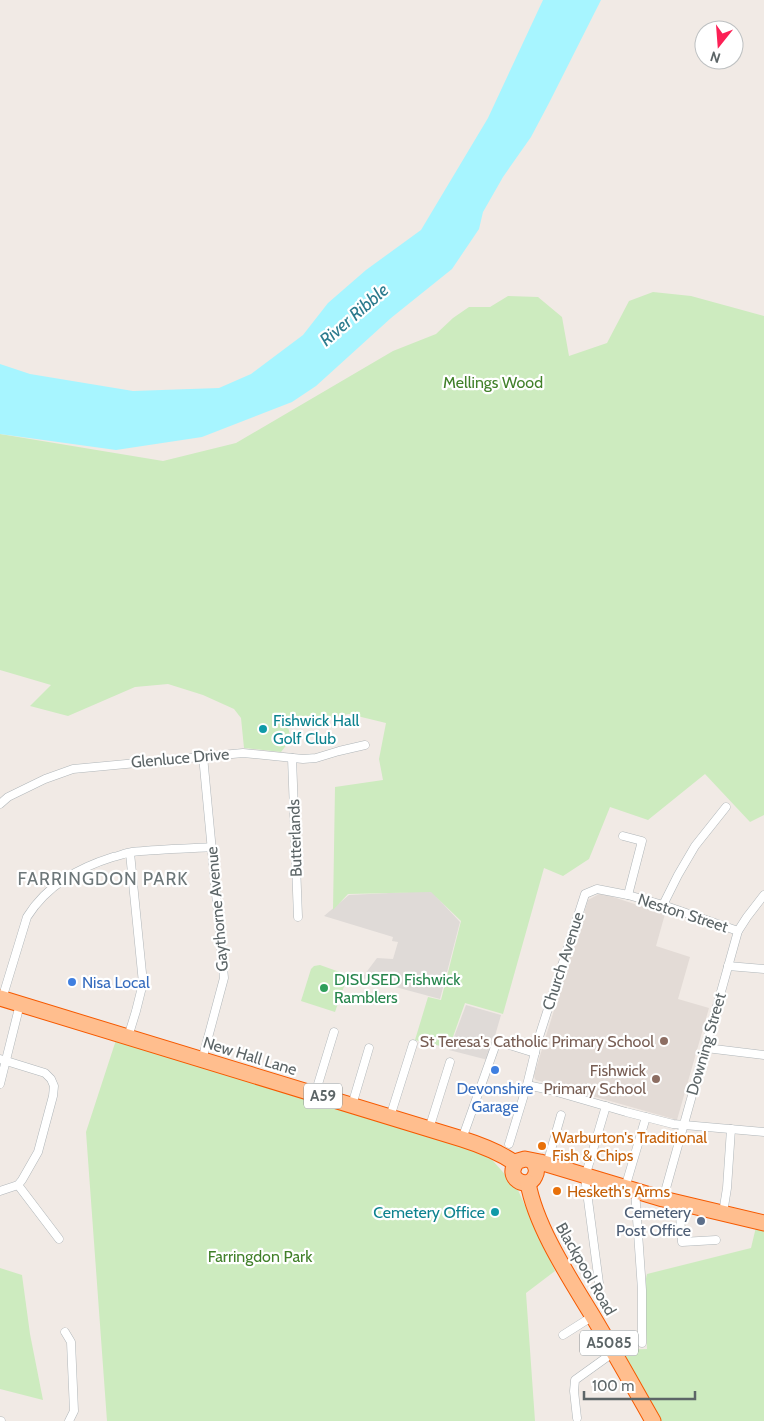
<svg xmlns="http://www.w3.org/2000/svg" width="764" height="1421" font-family="Cabin,sans-serif">
<style>
.industrial{fill:#dfdad7}
.education{fill:#e3dbd6}
.green{fill:#cdebbf}
.water{fill:#a7f5ff}
.lines{fill:none;stroke-linecap:round;stroke-linejoin:round}
.street-casing{stroke:#b0b6b9;stroke-width:9}
.highway-casing{stroke:#f65a00;stroke-width:17}
.street{stroke:#fff;stroke-width:8}
.highway{stroke:#ffbe8e;stroke-width:15}
.culture-dot{fill:#0f9aa8;stroke:#fff;stroke-width:2}
.shop-dot{fill:#3f7fe0;stroke:#fff;stroke-width:2}
.leisure-dot{fill:#2e9e5b;stroke:#fff;stroke-width:2}
.education-dot{fill:#8d6e63;stroke:#fff;stroke-width:2}
.food-dot{fill:#e8710a;stroke:#fff;stroke-width:2}
.service-dot{fill:#5c6f8a;stroke:#fff;stroke-width:2}
.labels{text-anchor:middle;dominant-baseline:central;stroke-width:4.5;stroke-linejoin:round;paint-order:stroke}
.shield{fill:#fff;stroke:#8d9395;stroke-width:1}
.shield-label{font-size:15px;font-weight:bold;fill:#5c6567}
.park-label{font-size:16px;fill:#41802a;stroke:#fff}
.culture-label{font-size:16px;fill:#0d838f;stroke:#fff;text-anchor:start}
.street-label{font-size:16px;fill:#5c6567;stroke:#fff}
.leisure-label{font-size:16px;fill:#27864d;stroke:#fff;text-anchor:start}
.shop-label{font-size:16px;fill:#366cbe;stroke:#fff;text-anchor:start}
.education-label{font-size:16px;fill:#785e54;stroke:#fff;text-anchor:end}
.food-label{font-size:16px;fill:#c56008;stroke:#fff;text-anchor:start}
.service-label{font-size:16px;fill:#4e5e75;stroke:#fff;text-anchor:end}
.water-label{font-size:18px;font-style:italic;fill:#2c7b8e;stroke:#fff}
.neighbourhood-label{font-size:18px;letter-spacing:1px;fill:#6d7779;stroke:#fff}
</style>
<rect width="100%" height="100%" fill="#f1eae5"/>
<g class="industrial">
<path d="M431,891L460,922L440,999L362,978L377,958L393,959L398,942L392,941L393,937L324,916L349,895Z"/>
<path d="M466,1005L501,1015L488,1060L449,1050Z"/>
</g>
<path class="education" d="M599,894L607,895L665,914L656,946L690,957L678,999L709,1008L677,1120L536,1080L535,1079L534,1075L588,900Z"/>
<g class="green">
<path d="M653,292L691,296L764,316V815L750,822L705,774L648,820L610,807L589,859L563,876L544,868L503,1014L465,1003L449,1048L415,1040L428,997L441,1000L461,921L431,892L348,894L333,910L335,787L383,780L379,759L386,723L349,714L288,727L291,739L281,752L244,748L241,718L234,709L203,695L168,684L135,687L68,716L30,706L51,685L0,670V434L163,461L236,443L393,351L436,334L453,318L469,307H490L508,296L538,297L562,317L569,356L607,343L629,301Z"/>
<path d="M320,965L348,975L335,1012L301,1001L311,969L314,966Z"/>
<path d="M116,1040L486,1153L517,1188L555,1271L526,1293L535,1421H107L86,1132Z"/>
<path d="M756,1227L764,1229V1421H659L619,1350L647,1349L644,1287L647,1274L751,1248Z"/>
<path d="M0,1268L22,1275L30,1334L43,1400L0,1389Z"/>
</g>
<path class="water" d="M543,0H601L549,103L531,137L503,177L483,212L479,229L452,269L391,318L316,386L292,402L202,437L116,450L0,434V364L30,374L133,391L219,388L251,374L303,335L328,303L366,270L421,230L488,118Z"/>
<g class="lines">
<defs>
<g id="street">
<path d="M292,758L298,917"/>
<path d="M0,804L8,797L45,779L73,769L243,753L303,759L316,758L339,751L365,745"/>
<path d="M628,895L663,905L738,931"/>
<path d="M663,905L678,875L695,846L726,807"/>
<path d="M728,966L764,969"/>
<path d="M2,999L27,917C47,885 78,868 113,857C119,856 125,853 132,852C158,849 185,849 212,847"/>
<path d="M128,1037L136,1011L143,983L130,853"/>
<path d="M706,1048L764,1055"/>
<path d="M0,1059L45,1073L51,1079L54,1086L53,1096L38,1152L22,1180L18,1185L0,1191"/>
<path d="M202,1060L224,978L203,756"/>
<path d="M0,1084L20,1004"/>
<path d="M527,1085L550,1090L626,1112L673,1124L764,1132"/>
<path d="M315,1094L334,1032"/>
<path d="M352,1105L369,1048"/>
<path d="M390,1117L413,1044"/>
<path d="M429,1129L450,1062"/>
<path d="M462,1139L497,1041L535,1053"/>
<path d="M509,1144L527,1085L538,1040L585,894L597,889L628,895L642,841L623,836"/>
<path d="M547,1164L561,1115"/>
<path d="M18,1185L59,1239"/>
<path d="M625,1188L646,1117"/>
<path d="M635,1190L642,1290V1343"/>
<path d="M663,1199L738,931L747,917L764,895"/>
<path d="M679,1203L682,1242L716,1240"/>
<path d="M723,1213L727,1188L731,1129"/>
<path d="M599,1283L585,1177L606,1106"/>
<path d="M65,1332L71,1342L74,1411L69,1421"/>
<path d="M563,1335L593,1316"/>
<path d="M577,1418L574,1391L575,1380L614,1352"/>
<path d="M0,1421H1"/>
</g>
<g id="highway">
<path d="M0,998L462,1139C481,1145 499,1152 515,1163"/>
<path d="M532,1161C536,1165 538,1170 535,1176C528,1192 502,1177 518,1161L525,1159L540,1162L663,1199L764,1223"/>
<path d="M528,1183C536,1227 569,1277 592,1315C613,1350 633,1386 653,1421"/>
</g>
</defs>
<use href="#street" class="street-casing"/>
<use href="#highway" class="highway-casing"/>
<use href="#street" class="street"/>
<use href="#highway" class="highway"/>
</g>
<g class="culture-dot">
<circle cx="263" cy="729" r="5"/>
<circle cx="495" cy="1212" r="5"/>
</g>
<g class="shop-dot">
<circle cx="72" cy="982" r="5"/>
<circle cx="495" cy="1070" r="5"/>
</g>
<circle class="leisure-dot" cx="324" cy="988" r="5"/>
<g class="education-dot">
<circle cx="664" cy="1041" r="5"/>
<circle cx="656" cy="1079" r="5"/>
</g>
<g class="food-dot">
<circle cx="542" cy="1146" r="5"/>
<circle cx="557" cy="1191" r="5"/>
</g>
<circle class="service-dot" cx="701" cy="1221" r="5"/>
<g class="labels">
<g class="shield">
<rect x="304" y="1083.5" width="38" height="25" rx="4"/>
<rect x="580" y="1330.5" width="58" height="25" rx="4"/>
</g>
<g class="shield-label">
<text x="323" y="1096">A59</text>
<text x="609" y="1343">A5085</text>
</g>
<g class="park-label">
<text x="493" y="382">Mellings Wood</text>
<text x="260" y="1256">Farringdon Park</text>
</g>
<g class="culture-label">
<text x="273" y="720">Fishwick Hall<tspan x="273" dy="18">Golf Club</tspan></text>
<text x="485" y="1212" text-anchor="end">Cemetery Office</text>
</g>
<g class="street-label">
<text transform="translate(180 758) rotate(-5)">Glenluce Drive</text>
<text transform="translate(295 838) rotate(-92)">Butterlands</text>
<text transform="translate(217 909) rotate(-95)">Gaythorne Avenue</text>
<text transform="translate(683 913) rotate(18)">Neston Street</text>
<text transform="translate(563 961) rotate(-72)">Church Avenue</text>
<text transform="translate(706 1044) rotate(-74)">Downing Street</text>
<text transform="translate(250 1056) rotate(17)">New Hall Lane</text>
<text transform="translate(586 1269) rotate(60)">Blackpool Road</text>
</g>
<g class="leisure-label">
<text x="334" y="979">DISUSED Fishwick<tspan x="334" dy="18">Ramblers</tspan></text>
</g>
<g class="shop-label">
<text x="82" y="982">Nisa Local</text>
<text x="495" y="1088" text-anchor="middle">Devonshire<tspan x="495" dy="18">Garage</tspan></text>
</g>
<g class="education-label">
<text x="654" y="1041">St Teresa's Catholic Primary School</text>
<text x="646" y="1070">Fishwick<tspan x="646" dy="18">Primary School</tspan></text>
</g>
<g class="food-label">
<text x="552" y="1137">Warburton's Traditional<tspan x="552" dy="18">Fish &amp; Chips</tspan></text>
<text x="567" y="1191">Hesketh's Arms</text>
</g>
<g class="service-label">
<text x="691" y="1212">Cemetery<tspan x="691" dy="18">Post Office</tspan></text>
</g>
<g class="water-label">
<text transform="translate(354 315) rotate(-41)">River Ribble</text>
</g>
<g class="neighbourhood-label">
<text x="103" y="879">FARRINGDON PARK</text>
</g>
</g>
<g transform="translate(719 45) rotate(197)"><circle r="24" fill="#ffffff" stroke="#bec1c2"/>
<path d="M0-4L9 19L0 12L-9 19Z" fill="#fc2055"/>
<text y="-8" font-size="14" font-weight="bold" text-anchor="middle" fill="#5c6567">N</text>
</g>
<path d="M584 1391v8h111v-8" fill="none" stroke="#5c6567" stroke-width="2.5"/>
<text x="592" y="1391" font-size="15" fill="#5c6567" stroke="#ffffff" stroke-width="4" paint-order="stroke">100 m</text>
</svg>
